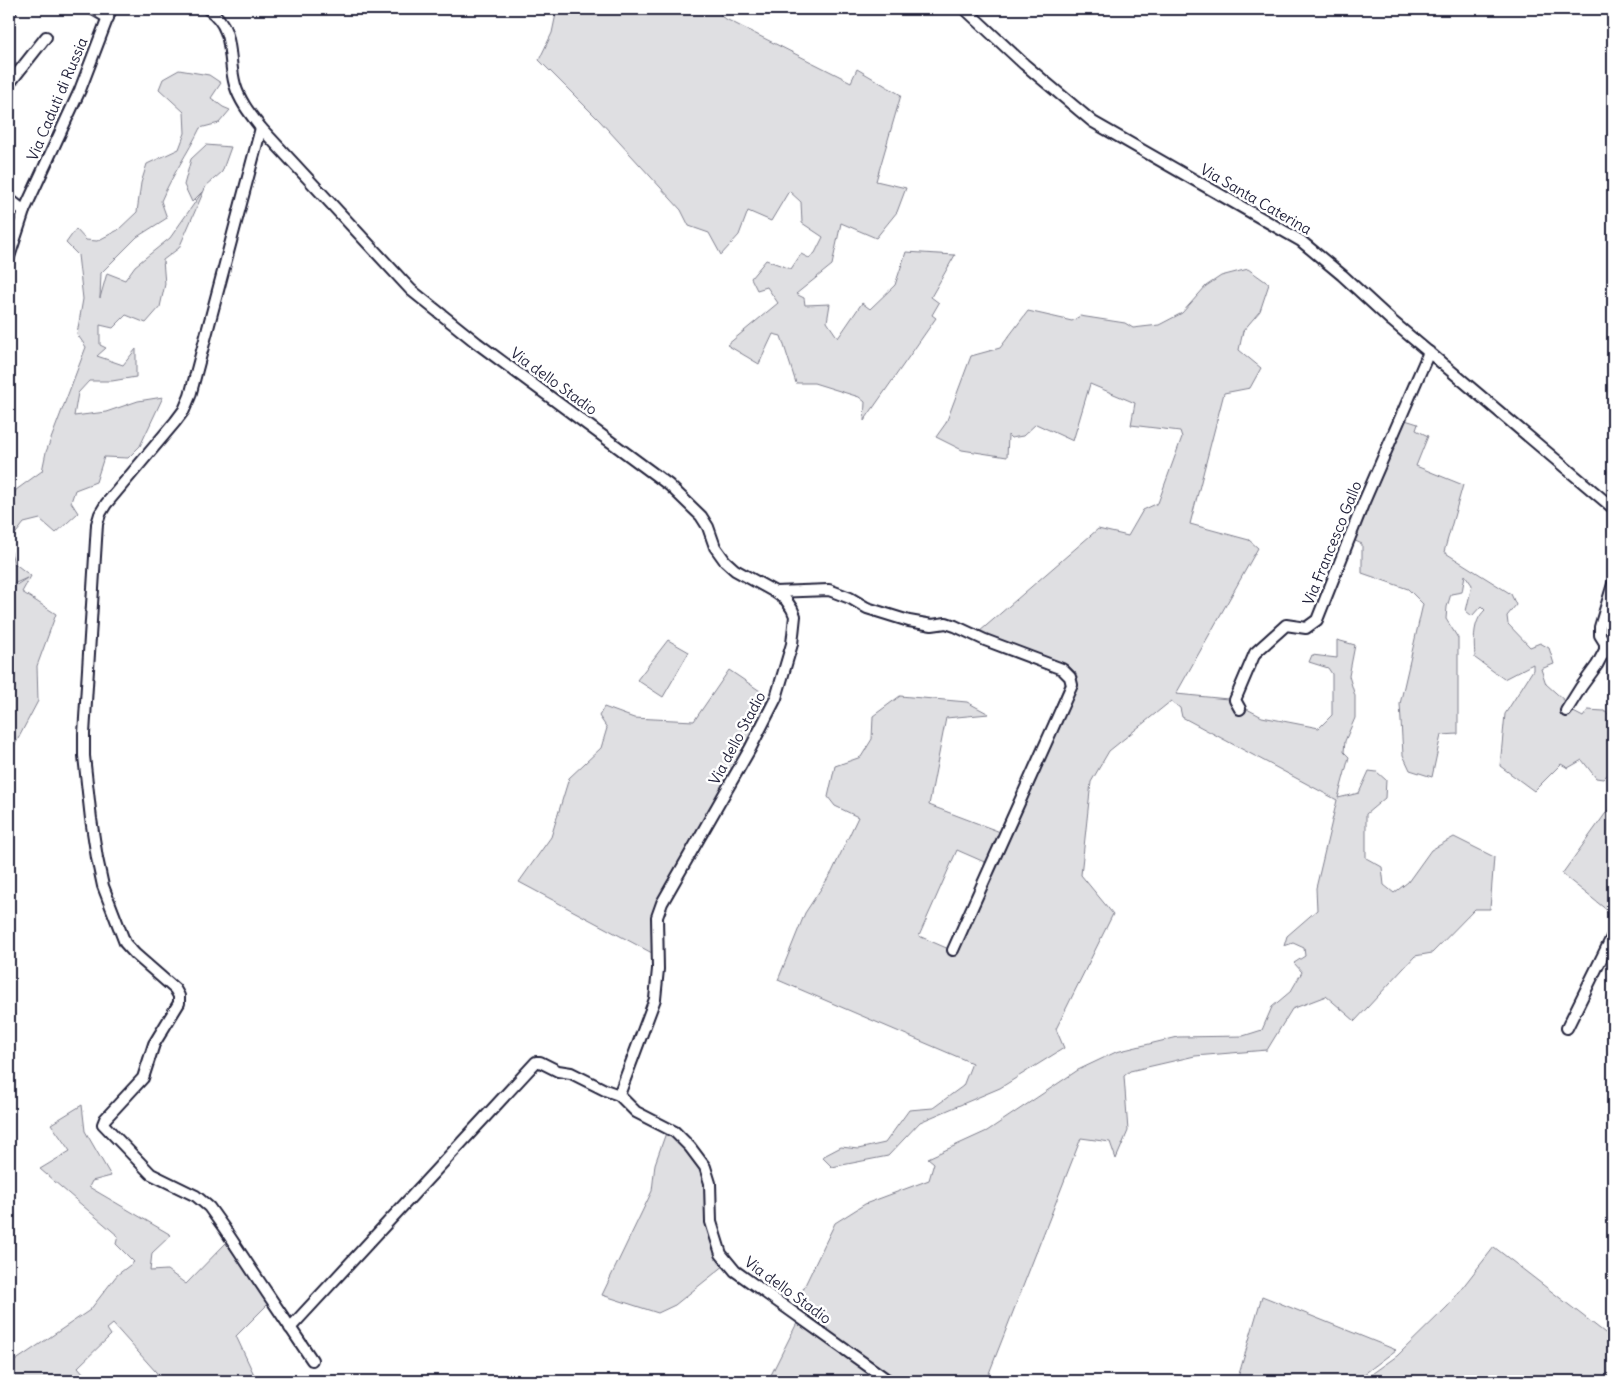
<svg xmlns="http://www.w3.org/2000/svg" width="1622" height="1390" font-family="Delius,sans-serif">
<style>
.green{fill:#dfdfe2;stroke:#80808e;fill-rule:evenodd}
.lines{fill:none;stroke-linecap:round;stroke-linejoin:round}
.minor-casing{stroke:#22223b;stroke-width:14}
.minor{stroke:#fff;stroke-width:10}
.labels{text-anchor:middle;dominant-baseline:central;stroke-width:5;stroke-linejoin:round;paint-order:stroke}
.street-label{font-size:15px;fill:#22223b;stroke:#fff}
</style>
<rect width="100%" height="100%" fill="#fff"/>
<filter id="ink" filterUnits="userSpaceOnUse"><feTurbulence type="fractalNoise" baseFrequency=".02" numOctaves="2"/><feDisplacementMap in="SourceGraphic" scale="10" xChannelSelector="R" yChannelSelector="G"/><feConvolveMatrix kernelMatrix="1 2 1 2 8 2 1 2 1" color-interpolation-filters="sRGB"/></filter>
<g filter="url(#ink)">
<g class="green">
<path d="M557,9H717L722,17L851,82L857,69L901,95L876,181L906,188L897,212L876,238L841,223L832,265L796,294L804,298L805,305L830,304L827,322L838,338L862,303L870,309L895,285L906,252L955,255L931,297L939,303L932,315L936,318L864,421L865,402L859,397L814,383H796L781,336L773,334L759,364L727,345L778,303L767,287L757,290L751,278L766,260L791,269L801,254L809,258L815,253L823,237L802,223L801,202L789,191L771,221L748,211L739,235L721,255L709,233L689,226L681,210L599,120L539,60L552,33Z"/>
<path d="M179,70L209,75L221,83L211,98L223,107L230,110L219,123L200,128C188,153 172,175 161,201L167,218L137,237L101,273L100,298L107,273L125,280L135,266L170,238L203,191L192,202L184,185L191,159L206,145L231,147L222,172L206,186L179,248L163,260L165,284L160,307L146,323L126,315L113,328L100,325V345L106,348L97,356L123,365L136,349V377L112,381H89L78,393L74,416L106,412L138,401L163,397L140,446L128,458L104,457L96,482L75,490L71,502L78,513L56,533L40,519L24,523L9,542V508L16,490L42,471L46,452L86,347L77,334L83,299L78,255L66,243L76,229L86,240L97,241L118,230L137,212L141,183L147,164L179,149L185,133L184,112L159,89L163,79Z"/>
<path d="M1248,269L1269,284L1260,311L1243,331L1239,350L1261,368L1250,388L1224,393L1190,524L1249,540L1258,548L1176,694L1228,699L1262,717L1319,728L1332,715V674L1328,668L1309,662L1312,655L1337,658V640L1355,645L1349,676L1355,696V718L1345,741L1344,752L1349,757L1338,798L1359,793L1369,771L1377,772L1386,780L1385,798L1366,814V858L1382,867L1384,885L1394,893L1408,882L1431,850L1454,837L1494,857L1490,909H1475L1432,953L1415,956L1355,1021L1326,996L1292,1009L1267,1050L1195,1056L1130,1071L1124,1076L1128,1131L1116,1159L1110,1142L1081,1138L986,1381H898L794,1308L835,1223L865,1204L929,1180L934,1163L928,1158L987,1131L1078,1070L1116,1052L1178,1037L1243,1036L1262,1030L1272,1007L1291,991L1302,972L1294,963L1305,956L1304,948L1293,943L1284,946L1287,936L1317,910L1316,888L1337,800L1182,717L1180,708L1171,701L1109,751L1091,782L1081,875L1113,914L1056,1029L1064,1048L1000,1088L920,1122L888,1156L832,1167L822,1157L841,1147L858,1149L885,1143L909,1110L933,1108L963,1086L972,1063L778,980L805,913L832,872L858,817L835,806L828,797L835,766L861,757L872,739L873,716L900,696L967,702L989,714L946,718L929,805L1003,833L1067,679L1076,673L1068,665L979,632L1098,529L1128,536L1143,510L1158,503L1182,437L1180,431L1131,425L1135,403L1090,384L1073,441L1036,424L1023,436L1011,438L1008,435L1007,457L962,450L936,437L946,423L971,356L1000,348L1028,311L1072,321L1080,316L1125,323L1133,328L1159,325L1182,313L1206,286L1221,276ZM957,850L989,864L951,950L919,936Z"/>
<path d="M1402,419L1418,424L1416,430L1428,436L1416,466L1463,485L1444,552L1511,594L1516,605L1507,616L1508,624L1530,647L1540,643L1549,648L1554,664L1541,669L1546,684L1565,701L1562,706L1583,717L1588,710L1604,711L1613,717V769L1603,779L1596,778L1582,760L1568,768L1561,764L1534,791L1500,766L1505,714L1533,670V664L1504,679L1475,658C1474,641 1472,622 1485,610L1481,606L1472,616L1466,611L1472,585L1465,575L1462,592L1451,594L1447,607L1446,619L1458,638V734L1441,735L1432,777L1410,770L1403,755L1400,704L1423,604L1408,589L1362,573V544L1351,539Z"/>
<path d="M9,545L14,563L31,576L22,592L56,614L37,666L38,701L9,756V590L27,578L9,586Z"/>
<path d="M668,640L689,652L663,697L637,680Z"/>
<path d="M729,670L769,697L756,732L655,910L652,953L519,882L551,837L569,778L601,748L607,728L599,716L604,707L634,718L694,721Z"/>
<path d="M1613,803V915L1562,874Z"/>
<path d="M82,1105L85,1131L111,1176L92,1181L89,1187L171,1235L152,1253L150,1271L167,1270L186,1284L226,1243L269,1303L236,1336L257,1381H161L156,1372L113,1324L107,1329L111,1335L78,1367L90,1381H9V1365L90,1310L117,1275L134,1262L116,1244L118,1236L40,1169L70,1151L51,1124Z"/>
<path d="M667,1130L693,1153L703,1168L725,1265L675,1305L658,1313L602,1295L652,1191L655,1164Z"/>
<path d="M1494,1247L1613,1339V1381H1362L1397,1356L1448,1306Z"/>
<path d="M1262,1296L1396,1350L1355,1381H1237Z"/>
<path d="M799,1319L889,1381H768Z"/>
</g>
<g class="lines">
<defs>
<g id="minor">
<path d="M93,9L108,18"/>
<path d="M208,9C236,28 227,57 235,85C240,102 251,115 261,128L411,290L477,343L669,485L701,516L708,527L715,547L725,561L735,570L775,592L786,600L792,609L795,616L792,644L776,698L750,749L662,903L657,917L658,969L655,999L619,1095L636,1112L675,1132L690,1147L705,1167L710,1183L711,1222L721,1254L735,1271L889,1381"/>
<path d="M965,9L1024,64L1093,122L1301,241L1342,275L1392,321L1613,508"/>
<path d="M9,13L11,9"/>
<path d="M9,84L46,37"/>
<path d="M261,128L190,396L184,410L175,422L106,504L100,514L97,524L84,734V756L91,819L97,858L103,886L125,943L135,954L175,989L179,996V1003L154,1044L143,1078L105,1119L103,1124L151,1174L196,1196L209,1207L224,1228L253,1272L312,1360"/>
<path d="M9,199L24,211"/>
<path d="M9,257L24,211L80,90L111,9"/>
<path d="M775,592L829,590L850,598L867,608L909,621L932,625L946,623L955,626L985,640L1062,669L1070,677L1072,685L953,950"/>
<path d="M1240,709L1235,700L1255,653L1286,625L1306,628L1317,620L1363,504L1429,352"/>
<path d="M1566,711L1581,687L1597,665L1605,650V643L1600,635V627L1613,584"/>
<path d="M1567,1028L1613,935"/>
<path d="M290,1328L536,1062H540L558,1071L571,1073L605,1090L619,1095"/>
</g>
</defs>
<use href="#minor" class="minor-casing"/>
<use href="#minor" class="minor"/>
</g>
</g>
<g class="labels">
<g class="street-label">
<text transform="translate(57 99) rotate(-67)">Via Caduti di Russia</text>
<text transform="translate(1256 199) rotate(30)">Via Santa Caterina</text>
<text transform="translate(554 381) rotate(36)">Via dello Stadio</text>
<text transform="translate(1332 543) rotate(-68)">Via Francesco Gallo</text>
<text transform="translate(737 738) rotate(-62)">Via dello Stadio</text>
<text transform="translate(788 1290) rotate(36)">Via dello Stadio</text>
</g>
</g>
<rect width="1622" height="1390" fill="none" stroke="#fff" stroke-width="30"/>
<rect x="15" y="15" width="1592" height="1360" fill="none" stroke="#22223b" stroke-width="2" filter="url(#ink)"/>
</svg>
